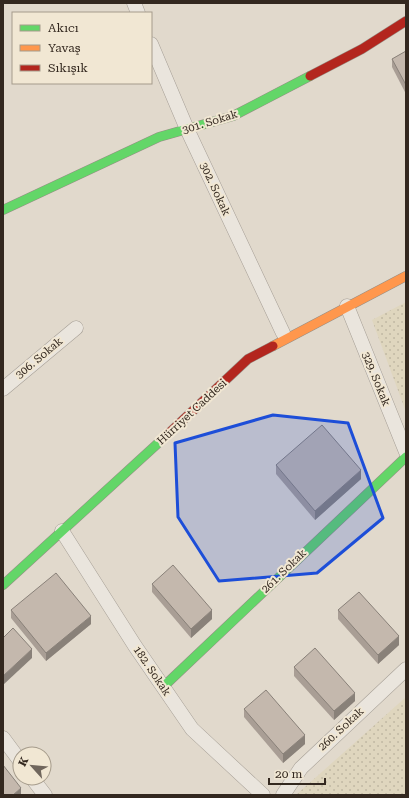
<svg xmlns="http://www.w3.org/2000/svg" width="409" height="798" font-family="'Roboto Serif',serif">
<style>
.farmland{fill:url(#farmland-dots)}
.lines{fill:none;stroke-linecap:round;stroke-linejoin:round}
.street-casing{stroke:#a69f96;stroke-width:15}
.fast-casing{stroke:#968e85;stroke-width:10}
.slow-casing{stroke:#968e85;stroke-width:10}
.jam-casing{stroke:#968e85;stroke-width:10}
.street{stroke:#eae5dd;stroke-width:14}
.fast{stroke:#63d668;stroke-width:9}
.slow{stroke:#ff974d;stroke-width:9}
.jam{stroke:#b3261e;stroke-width:9}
.wall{fill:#a99e95}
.shaded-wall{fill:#898179}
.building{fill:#c4b8ad;stroke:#898179}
.marked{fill:#1d4ed8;fill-opacity:0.2;stroke:#1d4ed8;stroke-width:3;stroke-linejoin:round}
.labels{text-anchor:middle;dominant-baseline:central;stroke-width:4;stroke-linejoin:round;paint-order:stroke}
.street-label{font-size:11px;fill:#33281f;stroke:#f1e7d3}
</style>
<defs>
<pattern id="farmland-dots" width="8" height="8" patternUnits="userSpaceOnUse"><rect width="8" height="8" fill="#dfd6be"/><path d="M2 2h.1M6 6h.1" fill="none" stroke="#c0b8a3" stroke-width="1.8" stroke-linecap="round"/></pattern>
</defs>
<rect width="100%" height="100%" fill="#e1d9cc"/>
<g class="farmland">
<path d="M406,302V412L372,320Z"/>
<path d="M406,697V795H296Z"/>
</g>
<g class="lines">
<defs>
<g id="street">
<path d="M134,3L138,13"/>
<path d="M151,44L187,129L283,333"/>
<path d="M347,306L406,452"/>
<path d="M3,389L76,328"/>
<path d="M62,531L135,646L192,729L263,795"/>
<path d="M3,738L20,761"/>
<path d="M32,778L45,795"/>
<path d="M283,795L301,768L406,669"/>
</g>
<g id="fast">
<path d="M3,210L159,137L233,116L310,76"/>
<path d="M3,585L167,435"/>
<path d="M163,687L406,457"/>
</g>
<path id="slow" d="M273,346L406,276"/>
<g id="jam">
<path d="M310,76L362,49L406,21"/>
<path d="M167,435L248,359L273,346"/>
</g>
</defs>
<use href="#street" class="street-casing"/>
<use href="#fast" class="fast-casing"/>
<use href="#slow" class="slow-casing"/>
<use href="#jam" class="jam-casing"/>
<use href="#street" class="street"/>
<use href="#fast" class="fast"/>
<use href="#slow" class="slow"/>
<use href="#jam" class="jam"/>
</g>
<g class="wall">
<path d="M406,51V94L392,67V59Z"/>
<path d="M276,465L361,479L315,520L276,474Z"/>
<path d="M152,584L212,619L191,638L152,592Z"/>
<path d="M11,610L91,624L46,661L11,618Z"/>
<path d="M338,610L399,645L378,664L338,619Z"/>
<path d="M294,667L355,701L334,720L294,676Z"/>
<path d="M244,709L305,744L283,763L244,717Z"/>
</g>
<g class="shaded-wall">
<path d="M361,470V479L315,520V511Z"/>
<path d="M212,610V619L191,638V629Z"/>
<path d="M91,616V624L46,661V653Z"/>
<path d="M399,636V645L378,664V655Z"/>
<path d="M32,649V658L3,685V676Z"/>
<path d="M355,693V701L334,720V711Z"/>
<path d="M305,735V744L283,763V754Z"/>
<path d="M21,788V795H13Z"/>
</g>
<g class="building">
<path d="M406,51V85L392,59Z"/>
<path d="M322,425L361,470L315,511L276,465Z"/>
<path d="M173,565L212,610L191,629L152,584Z"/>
<path d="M56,573L91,616L46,653L11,610Z"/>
<path d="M359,592L399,636L378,655L338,610Z"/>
<path d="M13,628L32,649L3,676V638Z"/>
<path d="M315,648L355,693L334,711L294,667Z"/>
<path d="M266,690L305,735L283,754L244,709Z"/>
<path d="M3,765L21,788L13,795H3Z"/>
</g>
<path class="marked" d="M273,415L348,423L383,518L317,573L219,581L178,517L175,443Z"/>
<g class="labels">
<g class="street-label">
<text transform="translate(210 122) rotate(-17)">301. Sokak</text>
<text transform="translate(215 189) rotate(65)">302. Sokak</text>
<text transform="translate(39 358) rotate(-40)">306. Sokak</text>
<text transform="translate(376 379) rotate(68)">329. Sokak</text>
<text transform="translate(192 412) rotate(-43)">Hürriyet Caddesi</text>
<text transform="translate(284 571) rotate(-44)">261. Sokak</text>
<text transform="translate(152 671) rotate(56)">182. Sokak</text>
<text transform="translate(341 729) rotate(-43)">260. Sokak</text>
</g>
</g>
<rect width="409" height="798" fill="none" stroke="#33281f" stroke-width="8"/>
<rect x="12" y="12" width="140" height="72" fill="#f1e7d3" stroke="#a59b8b"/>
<rect x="20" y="25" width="20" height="6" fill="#63d668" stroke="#a59b8b"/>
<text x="48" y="32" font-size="12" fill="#33281f">Akıcı</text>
<rect x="20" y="45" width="20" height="6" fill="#ff974d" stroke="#a59b8b"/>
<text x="48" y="52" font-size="12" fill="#33281f">Yavaş</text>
<rect x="20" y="65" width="20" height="6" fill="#b3261e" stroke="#a59b8b"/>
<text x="48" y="72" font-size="12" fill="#33281f">Sıkışık</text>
<g transform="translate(32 766) rotate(297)"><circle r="19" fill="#f1e7d3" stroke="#a59b8b"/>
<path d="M0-3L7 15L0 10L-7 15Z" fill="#70665c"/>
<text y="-6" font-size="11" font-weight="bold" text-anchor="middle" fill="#33281f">K</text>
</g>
<path d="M269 778v6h56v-6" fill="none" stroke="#33281f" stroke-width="2"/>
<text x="275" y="778" font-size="12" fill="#33281f" stroke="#f1e7d3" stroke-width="3" paint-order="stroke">20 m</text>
</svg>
